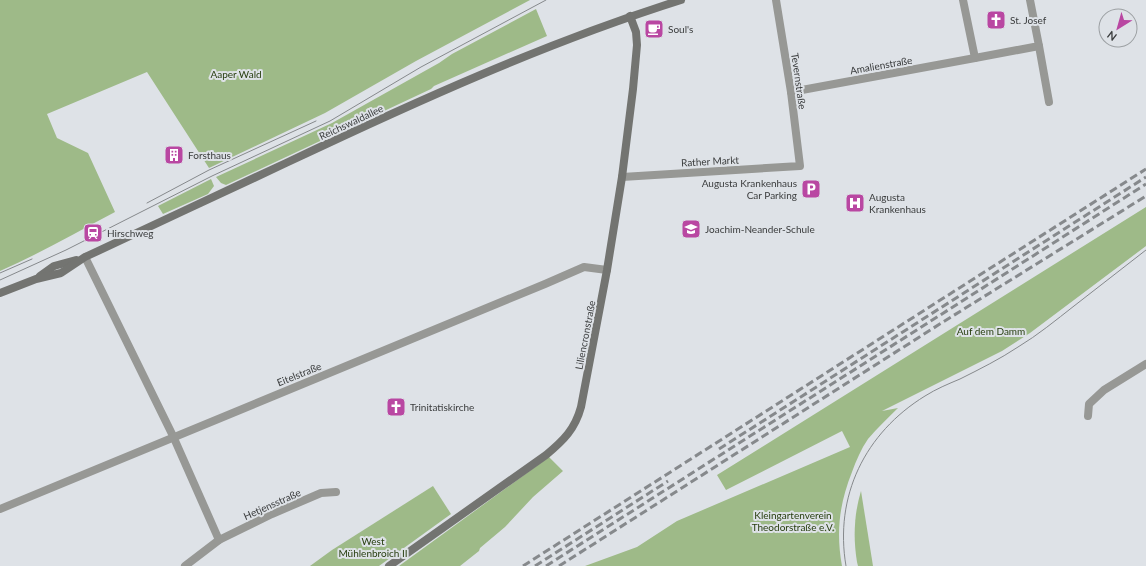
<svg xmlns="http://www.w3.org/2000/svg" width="1146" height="566" font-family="Lato,sans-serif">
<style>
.green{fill:#9eba88}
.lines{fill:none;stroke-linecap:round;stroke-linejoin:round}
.minor{stroke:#979895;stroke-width:8}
.secondary{stroke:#737471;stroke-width:8}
.tram{stroke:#86898c;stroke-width:1}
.rail{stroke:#86898c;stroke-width:3;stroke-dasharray:8 4;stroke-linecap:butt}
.labels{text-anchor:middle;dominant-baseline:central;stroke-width:4;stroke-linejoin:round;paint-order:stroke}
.poi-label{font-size:10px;fill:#3a3c3d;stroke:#dee2e7;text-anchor:start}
.street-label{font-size:10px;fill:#3a3c3d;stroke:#dee2e7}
.park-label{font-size:10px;fill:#273e0f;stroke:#dee2e7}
</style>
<rect width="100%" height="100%" fill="#dee2e7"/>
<g class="green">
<path d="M0,0H530L416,61L325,113L209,168L147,72L47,114L57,138L88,153L115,212C77,232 39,254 0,271Z"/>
<path d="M536,9L547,36L434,86L431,89L226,185L221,183L216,177L332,123L439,63L452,54Z"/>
<path d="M211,179L214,186L208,194L163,214L158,206Z"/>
<path d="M1146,207V246L1030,333L1002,351L882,411L898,408C888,418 877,428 868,439C861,449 856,461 852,472C839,505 836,532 842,566H585L637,547L677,521L850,447L842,431L726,490L717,475Z"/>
<path d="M549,457L563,471L533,497L505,527L480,548L479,551L460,566H399Z"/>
<path d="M433,486L451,514L379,566H310L332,550Z"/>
<path d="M861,491L873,566H858L857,562C853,538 854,514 861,491Z"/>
</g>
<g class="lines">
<g class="minor">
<path d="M963,0L975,58L1039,46L1030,0"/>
<path d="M1039,46L1049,102"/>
<path d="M791,92L975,58"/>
<path d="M622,177L800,166L791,92L776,0"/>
<path d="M85,257L173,436L219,540"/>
<path d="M1088,416L1089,404L1104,390L1146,364"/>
<path d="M0,509L545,284L584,267L607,270"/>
<path d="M185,566L219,540L272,514L321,493L336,492"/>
</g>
<g class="secondary">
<path d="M40,276L54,266L76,260"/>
<path d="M0,293L36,279L61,273L85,257C152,226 219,194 286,163C415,102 545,43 681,0"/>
<path d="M389,566L546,455C564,440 575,429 581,407L607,270L622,177L633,89L637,45L636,32L630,16"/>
</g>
<g class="tram">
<path d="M147,203L209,170L316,121"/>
<path d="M0,273L32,259"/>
<path d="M0,280L66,250L212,176L330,121L421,67L546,0"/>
<path d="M846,566C834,496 865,433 925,396C936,389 948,384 960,379C980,369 1000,359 1018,347C1038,335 1056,320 1074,306C1098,287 1122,269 1146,250"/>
</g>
<g class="rail">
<path d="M719,449L1146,177"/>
<path d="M523,566L1146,169"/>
<path d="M535,566L668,481"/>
<path d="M546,566L1146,184"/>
<path d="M559,566L943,322L1146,196"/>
</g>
</g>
<defs>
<symbol id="church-square" viewBox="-11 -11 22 22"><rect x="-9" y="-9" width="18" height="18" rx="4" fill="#b947a2" stroke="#dee2e7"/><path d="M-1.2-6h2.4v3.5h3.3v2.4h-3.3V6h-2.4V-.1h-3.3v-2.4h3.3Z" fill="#fff"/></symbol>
<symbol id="cafe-square" viewBox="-11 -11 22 22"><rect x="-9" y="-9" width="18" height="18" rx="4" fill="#b947a2" stroke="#dee2e7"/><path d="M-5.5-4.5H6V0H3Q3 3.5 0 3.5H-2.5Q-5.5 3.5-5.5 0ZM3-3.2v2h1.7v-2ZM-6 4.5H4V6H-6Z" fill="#fff"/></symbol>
<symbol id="building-square" viewBox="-11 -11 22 22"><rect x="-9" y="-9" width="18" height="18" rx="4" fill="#b947a2" stroke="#dee2e7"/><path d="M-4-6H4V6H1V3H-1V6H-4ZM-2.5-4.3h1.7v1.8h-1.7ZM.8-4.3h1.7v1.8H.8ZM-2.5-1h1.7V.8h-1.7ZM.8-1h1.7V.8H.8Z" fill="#fff"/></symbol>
<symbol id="parking-square" viewBox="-11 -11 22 22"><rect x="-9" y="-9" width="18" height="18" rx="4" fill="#b947a2" stroke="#dee2e7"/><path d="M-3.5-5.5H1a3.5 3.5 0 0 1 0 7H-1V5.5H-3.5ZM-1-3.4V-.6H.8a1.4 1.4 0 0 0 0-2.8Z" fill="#fff"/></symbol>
<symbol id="hospital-square" viewBox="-11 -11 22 22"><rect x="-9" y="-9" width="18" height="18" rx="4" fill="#b947a2" stroke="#dee2e7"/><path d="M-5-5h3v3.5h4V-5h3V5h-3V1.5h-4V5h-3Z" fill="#fff"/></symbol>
<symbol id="school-square" viewBox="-11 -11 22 22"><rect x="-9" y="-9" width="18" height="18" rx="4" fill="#b947a2" stroke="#dee2e7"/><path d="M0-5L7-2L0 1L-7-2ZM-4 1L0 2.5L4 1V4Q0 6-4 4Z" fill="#fff"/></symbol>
<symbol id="station-square" viewBox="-11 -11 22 22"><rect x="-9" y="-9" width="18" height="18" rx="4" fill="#b947a2" stroke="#dee2e7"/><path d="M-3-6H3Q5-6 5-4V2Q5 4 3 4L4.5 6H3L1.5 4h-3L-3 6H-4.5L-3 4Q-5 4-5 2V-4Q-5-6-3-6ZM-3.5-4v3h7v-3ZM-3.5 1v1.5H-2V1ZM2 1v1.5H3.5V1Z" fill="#fff"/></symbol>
</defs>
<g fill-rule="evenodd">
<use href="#church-square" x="985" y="9" width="22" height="22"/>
<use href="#cafe-square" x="643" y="18" width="22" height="22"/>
<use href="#building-square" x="163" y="144" width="22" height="22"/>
<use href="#parking-square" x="800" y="178" width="22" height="22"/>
<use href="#hospital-square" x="844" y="192" width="22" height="22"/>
<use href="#school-square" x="680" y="218" width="22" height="22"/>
<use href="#station-square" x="82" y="222" width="22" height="22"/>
<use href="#church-square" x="385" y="396" width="22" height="22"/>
</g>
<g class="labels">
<g class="poi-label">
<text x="1010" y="20">St. Josef</text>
<text x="668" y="29">Soul's</text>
<text x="188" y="155">Forsthaus</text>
<text x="797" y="183" text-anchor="end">Augusta Krankenhaus<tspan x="797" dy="12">Car Parking</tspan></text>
<text x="869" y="197">Augusta<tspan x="869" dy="12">Krankenhaus</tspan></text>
<text x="705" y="229">Joachim-Neander-Schule</text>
<text x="107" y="233">Hirschweg</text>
<text x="410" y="407">Trinitatiskirche</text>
</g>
<g class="street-label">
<text transform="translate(881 65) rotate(-10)">Amalienstraße</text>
<text transform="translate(799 81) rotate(82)">Tevernstraße</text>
<text transform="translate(351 122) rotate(-25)">Reichswaldallee</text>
<text transform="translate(710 161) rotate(-3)">Rather Markt</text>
<text transform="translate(585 335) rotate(-79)">Liliencronstraße</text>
<text transform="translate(299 374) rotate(-22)">Eitelstraße</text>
<text transform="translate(272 504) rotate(-24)">Hetjensstraße</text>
</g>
<g class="park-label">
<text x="236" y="74">Aaper Wald</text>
<text x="991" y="331">Auf dem Damm</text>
<text x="793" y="515">Kleingartenverein<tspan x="793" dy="12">Theodorstraße e.V.</tspan></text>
<text x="373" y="541">West<tspan x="373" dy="12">Mühlenbroich II</tspan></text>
</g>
</g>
<g transform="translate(1118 28) rotate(217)"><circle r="19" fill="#dee2e7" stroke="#9ca0a3"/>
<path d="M0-3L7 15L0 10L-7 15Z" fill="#b947a2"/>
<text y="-6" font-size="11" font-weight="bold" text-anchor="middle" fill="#3a3c3d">N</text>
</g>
</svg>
